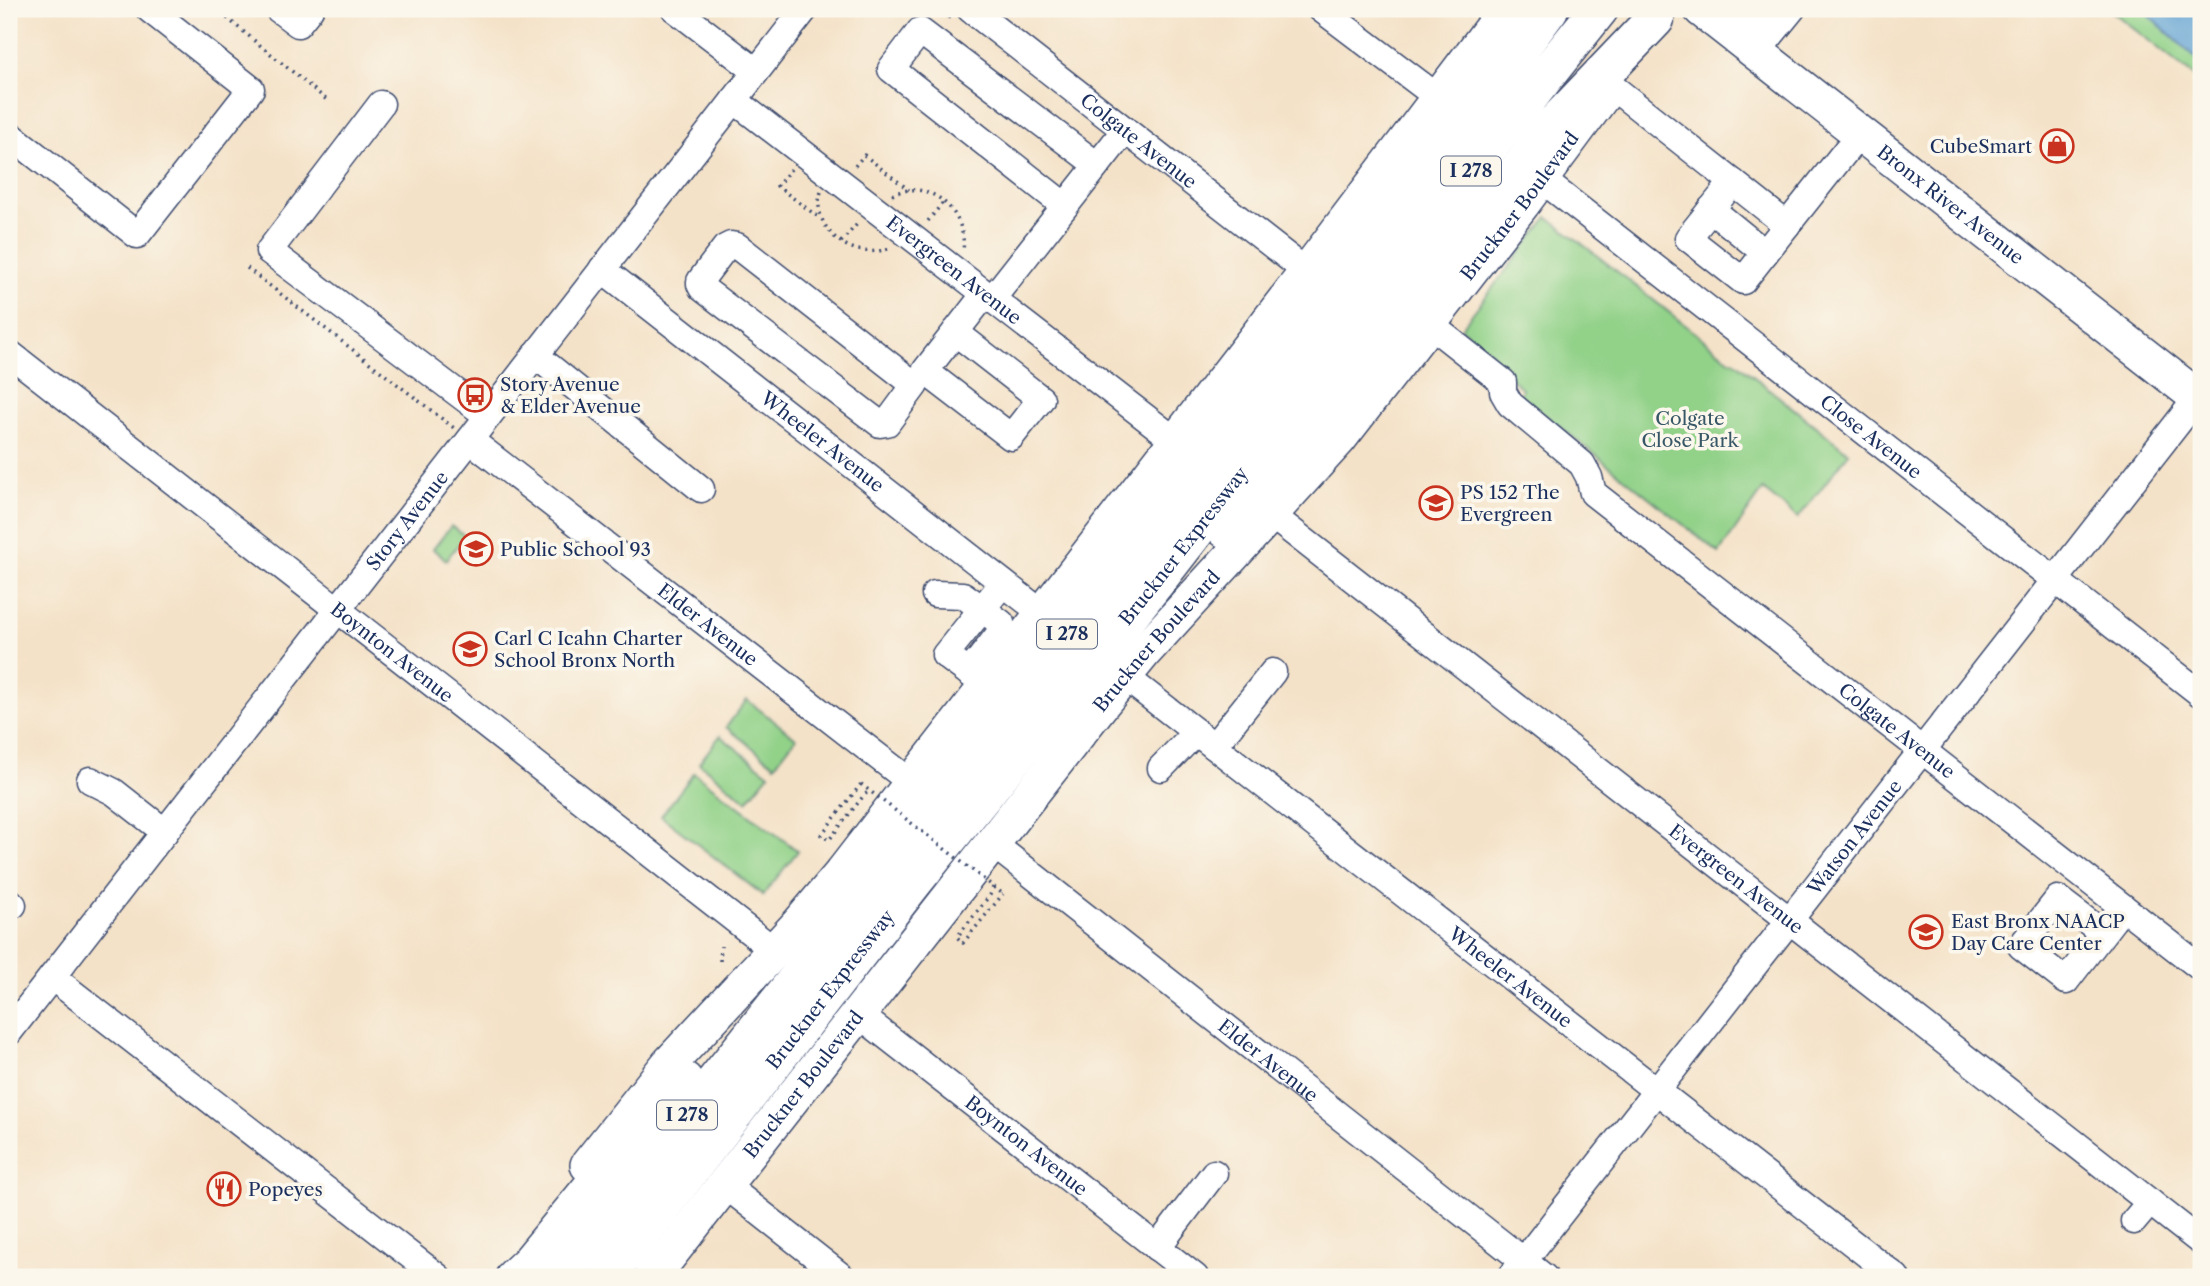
<svg xmlns="http://www.w3.org/2000/svg" width="2210" height="1286" font-family="'Libre Caslon Text',serif">
<style>
.green{fill:#91d188;stroke:#568073;stroke-width:2}
.water{fill:#60a2d3;stroke:#3e6898;stroke-width:2}
.lines{fill:none;stroke-linecap:round;stroke-linejoin:round}
.minor-casing{stroke:#3c4a6e;stroke-width:29}
.major-casing{stroke:#3c4a6e;stroke-width:38}
.highway-casing{stroke:#3c4a6e;stroke-width:41}
.path{stroke:#3c4a6e;stroke-width:3.5;stroke-dasharray:2 5;stroke-linecap:butt}
.minor{stroke:#fff;stroke-width:26}
.major{stroke:#fff;stroke-width:35}
.highway{stroke:#fff;stroke-width:38}
.path-bridge{stroke:#3c4a6e;stroke-width:3.5;stroke-dasharray:2 5;stroke-linecap:butt}
.labels{text-anchor:middle;dominant-baseline:central;stroke-width:7;stroke-linejoin:round;paint-order:stroke}
.shield{fill:#fbf7ec;stroke:#5e6b89;stroke-width:2}
.shield-label{font-size:18px;font-weight:bold;fill:#1b2f5e}
.street-label{font-size:19px;fill:#1b2f5e;stroke:#fbf7ec}
.poi-label{font-size:19px;fill:#1b2f5e;stroke:#fbf7ec;text-anchor:start}
.park-label{font-size:19px;fill:#385868;stroke:#fbf7ec}
</style>
<rect width="100%" height="100%" fill="#fbf7ec"/>
<filter id="ink" filterUnits="userSpaceOnUse"><feTurbulence type="fractalNoise" baseFrequency=".0143" numOctaves="2"/><feDisplacementMap in="SourceGraphic" scale="14" xChannelSelector="R" yChannelSelector="G"/><feConvolveMatrix kernelMatrix="1 2 1 2 8 2 1 2 1" color-interpolation-filters="sRGB"/></filter>
<filter id="wash" filterUnits="userSpaceOnUse"><feTurbulence type="fractalNoise" baseFrequency=".00686" numOctaves="4" result="noise"/><feDisplacementMap in="SourceGraphic" scale="28" xChannelSelector="R" yChannelSelector="G"/><feGaussianBlur stdDeviation="1.57" result="paint"/><feColorMatrix in="noise" values="0 0 0 0 0 0 0 0 0 0 0 0 0 0 0 0 0 1.4 0 .05"/><feComposite in="paint" operator="in"/></filter>
<g filter="url(#wash)">
<rect width="100%" height="100%" fill="#f4e2c8"/>
<g class="green">
<path d="M2109,9H2142L2201,63V82Z"/>
<path d="M1548,217L1731,361L1733,360L1849,453L1798,518L1763,490L1719,553L1520,395L1522,388L1487,359L1492,353L1461,328Z"/>
<path d="M451,526L465,536L446,560L433,549Z"/>
<path d="M747,700L796,738L775,765L726,727Z"/>
<path d="M720,736L769,774L747,801L699,763Z"/>
<path d="M694,773L798,851L763,895L661,816Z"/>
</g>
<path class="water" d="M2142,9H2201V63Z"/>
</g>
<g filter="url(#ink)">
<g class="lines">
<defs>
<g id="minor">
<path d="M278,9L298,24L310,9"/>
<path d="M675,9L756,71"/>
<path id="s1" d="M970,9L1307,272"/>
<path d="M1321,9L1440,99"/>
<path d="M1740,39L1763,9"/>
<path d="M1757,52L1792,9"/>
<path d="M1610,85L1787,225L1860,133"/>
<path id="s2" d="M734,100L1176,441"/>
<path d="M381,104L269,251L488,416"/>
<path d="M9,134L137,235L251,89L149,9"/>
<path id="s3" d="M1540,178L2201,694"/>
<path d="M1733,182L1688,238L1743,281L1787,225"/>
<path d="M1065,206L891,69L920,31L1097,165"/>
<path d="M1711,209L1765,253"/>
<path d="M731,245L737,246L915,385L887,423L880,424L702,288L700,284V281L725,248Z"/>
<path id="s4" d="M602,269L1043,614"/>
<path d="M992,299L1125,130"/>
<path id="s5" d="M1428,323L1503,382V392L1510,404L1582,464L1589,477L1593,493L2201,968"/>
<path d="M955,332L1041,399L1011,437L925,371C945,345 965,320 985,294"/>
<path id="s6" d="M9,353L775,951"/>
<path d="M535,355L701,489"/>
<path id="s7" d="M470,440L912,783"/>
<path id="s8" d="M1270,514L2201,1242"/>
<path d="M935,594L963,595L1001,623L1000,633L1018,646"/>
<path d="M969,673L1000,633"/>
<path id="s9" d="M1124,676L1896,1277"/>
<path d="M987,686L945,655L1003,583"/>
<path d="M1214,746L1273,672"/>
<path d="M1161,768L1196,732"/>
<path d="M90,780L114,792L165,832"/>
<path id="s10" d="M993,844L1544,1277"/>
<path d="M9,901L13,905"/>
<path d="M2103,933L2058,899L2021,946L2066,981L2123,907"/>
<path d="M52,977L438,1277"/>
<path id="s11" d="M857,1013L1195,1277"/>
<path id="s12" d="M9,1032L805,9"/>
<path d="M725,1185L842,1277"/>
<path d="M2134,1221L2150,1202"/>
<path d="M1157,1248L1214,1173"/>
<path id="s13" d="M1511,1277L2198,397"/>
</g>
<g id="major">
<path id="s14" d="M1701,9L2201,400"/>
<path d="M588,1165L668,1065L799,924L843,872L1307,272L1506,9"/>
<path id="s15" d="M652,1277L1103,702L1144,652L1338,440L1522,204L1606,91"/>
</g>
<g id="highway">
<path d="M1226,529L1342,399L1550,129L1655,19"/>
<path d="M515,1277L530,1263L618,1156L684,1081"/>
<path d="M560,1277L817,954L1317,315L1454,137L1549,9"/>
<path id="s16" d="M607,1277L913,882L1157,580L1347,336L1491,144L1599,9"/>
</g>
</defs>
<use href="#minor" class="minor-casing"/>
<use href="#major" class="major-casing"/>
<use href="#highway" class="highway-casing"/>
<g class="path">
<path d="M216,9L328,101"/>
<path d="M937,9L950,18"/>
<path d="M855,166L864,155L909,190"/>
<path d="M791,169L777,186L821,219"/>
<path d="M821,192C812,217 834,245 859,250C870,253 881,251 892,248"/>
<path d="M892,195C929,176 968,212 963,251"/>
<path d="M928,221L944,201"/>
<path d="M841,242L859,222"/>
<path d="M247,268L454,428"/>
<path d="M2196,361L2201,355"/>
<path d="M2194,439L2198,443L2201,438"/>
<path d="M861,784L821,835L829,840L865,794L871,791"/>
<path d="M993,887L990,895L957,937L963,943L1003,894"/>
<path d="M720,961L721,946"/>
</g>
<use href="#minor" class="minor"/>
<use href="#major" class="major"/>
<use href="#highway" class="highway"/>
<path class="path-bridge" d="M861,784L1003,894"/>
</g>
</g>
<defs>
<symbol id="shop-ring" viewBox="-11 -11 22 22"><circle r="9.5" fill="#fbf7ec" stroke="#c8321e" stroke-width="1.5"/><path d="M-5-2.5h2.3a2.7 3.5 0 0 1 5.4 0H5L5.5 6h-11ZM-1.5-2.5h3a1.5 2.3 0 0 0-3 0Z" fill="#c8321e"/></symbol>
<symbol id="bus-ring" viewBox="-11 -11 22 22"><circle r="9.5" fill="#fbf7ec" stroke="#c8321e" stroke-width="1.5"/><path d="M-5-6H5V4H4V6H2V4H-2V6H-4V4H-5ZM-3.5-4V0h7V-4ZM-3.5 1.2v1.5H-2V1.2ZM2 1.2v1.5H3.5V1.2Z" fill="#c8321e"/></symbol>
<symbol id="school-ring" viewBox="-11 -11 22 22"><circle r="9.5" fill="#fbf7ec" stroke="#c8321e" stroke-width="1.5"/><path d="M0-5L7-2L0 1L-7-2ZM-4 1L0 2.5L4 1V4Q0 6-4 4Z" fill="#c8321e"/></symbol>
<symbol id="restaurant-ring" viewBox="-11 -11 22 22"><circle r="9.5" fill="#fbf7ec" stroke="#c8321e" stroke-width="1.5"/><path d="M-5-6h1v4h1v-4h1v4h1v-4h1v5L-1.5 .5V6h-2V.5L-5-1ZM5-6V6H3V1.5H1.5Q1.5-4 5-6Z" fill="#c8321e"/></symbol>
</defs>
<g fill-rule="evenodd">
<use href="#shop-ring" x="2038" y="127" width="38" height="38"/>
<use href="#bus-ring" x="456" y="376" width="38" height="38"/>
<use href="#school-ring" x="1417" y="484" width="38" height="38"/>
<use href="#school-ring" x="457" y="530" width="38" height="38"/>
<use href="#school-ring" x="451" y="630" width="38" height="38"/>
<use href="#school-ring" x="1907" y="913" width="38" height="38"/>
<use href="#restaurant-ring" x="205" y="1170" width="38" height="38"/>
</g>
<g class="labels">
<g class="shield">
<rect x="1441" y="156.5" width="60" height="29" rx="5"/>
<rect x="1037" y="619.5" width="60" height="29" rx="5"/>
<rect x="657" y="1100.5" width="60" height="29" rx="5"/>
</g>
<g class="shield-label">
<text x="1471" y="171">I 278</text>
<text x="1067" y="634">I 278</text>
<text x="687" y="1115">I 278</text>
</g>
<g class="street-label">
<text stroke="none"><textPath href="#s1" startOffset="214">Colgate Avenue</textPath></text>
<text stroke="none"><textPath href="#s14" startOffset="317">Bronx River Avenue</textPath></text>
<text stroke="none"><textPath href="#s15" startOffset="1379">Bruckner Boulevard</textPath></text>
<text stroke="none"><textPath href="#s2" startOffset="278">Evergreen Avenue</textPath></text>
<text stroke="none"><textPath href="#s3" startOffset="420">Close Avenue</textPath></text>
<text stroke="none"><textPath href="#s4" startOffset="280">Wheeler Avenue</textPath></text>
<text stroke="none"><textPath href="#s12" startOffset="648">Story Avenue</textPath></text>
<text stroke="none"><textPath href="#s16" startOffset="931">Bruckner Expressway</textPath></text>
<text stroke="none"><textPath href="#s7" startOffset="301">Elder Avenue</textPath></text>
<text stroke="none"><textPath href="#s15" startOffset="812">Bruckner Boulevard</textPath></text>
<text stroke="none"><textPath href="#s6" startOffset="486">Boynton Avenue</textPath></text>
<text stroke="none"><textPath href="#s5" startOffset="630">Colgate Avenue</textPath></text>
<text stroke="none"><textPath href="#s13" startOffset="558">Watson Avenue</textPath></text>
<text stroke="none"><textPath href="#s8" startOffset="592">Evergreen Avenue</textPath></text>
<text stroke="none"><textPath href="#s9" startOffset="490">Wheeler Avenue</textPath></text>
<text stroke="none"><textPath href="#s16" startOffset="364">Bruckner Expressway</textPath></text>
<text stroke="none"><textPath href="#s10" startOffset="350">Elder Avenue</textPath></text>
<text stroke="none"><textPath href="#s15" startOffset="245">Bruckner Boulevard</textPath></text>
<text stroke="none"><textPath href="#s11" startOffset="215">Boynton Avenue</textPath></text>
</g>
<g class="poi-label">
<text x="2032" y="146" text-anchor="end">CubeSmart</text>
<text x="500" y="384">Story Avenue<tspan x="500" dy="22">&amp; Elder Avenue</tspan></text>
<text x="1460" y="492">PS 152 The<tspan x="1460" dy="22">Evergreen</tspan></text>
<text x="500" y="549">Public School 93</text>
<text x="494" y="638">Carl C Icahn Charter<tspan x="494" dy="22">School Bronx North</tspan></text>
<text x="1951" y="921">East Bronx NAACP<tspan x="1951" dy="22">Day Care Center</tspan></text>
<text x="248" y="1189">Popeyes</text>
</g>
<g class="park-label">
<text x="1690" y="418">Colgate<tspan x="1690" dy="22">Close Park</tspan></text>
</g>
</g>
<rect width="2210" height="1286" fill="none" stroke="#fbf7ec" stroke-width="35"/>
</svg>
